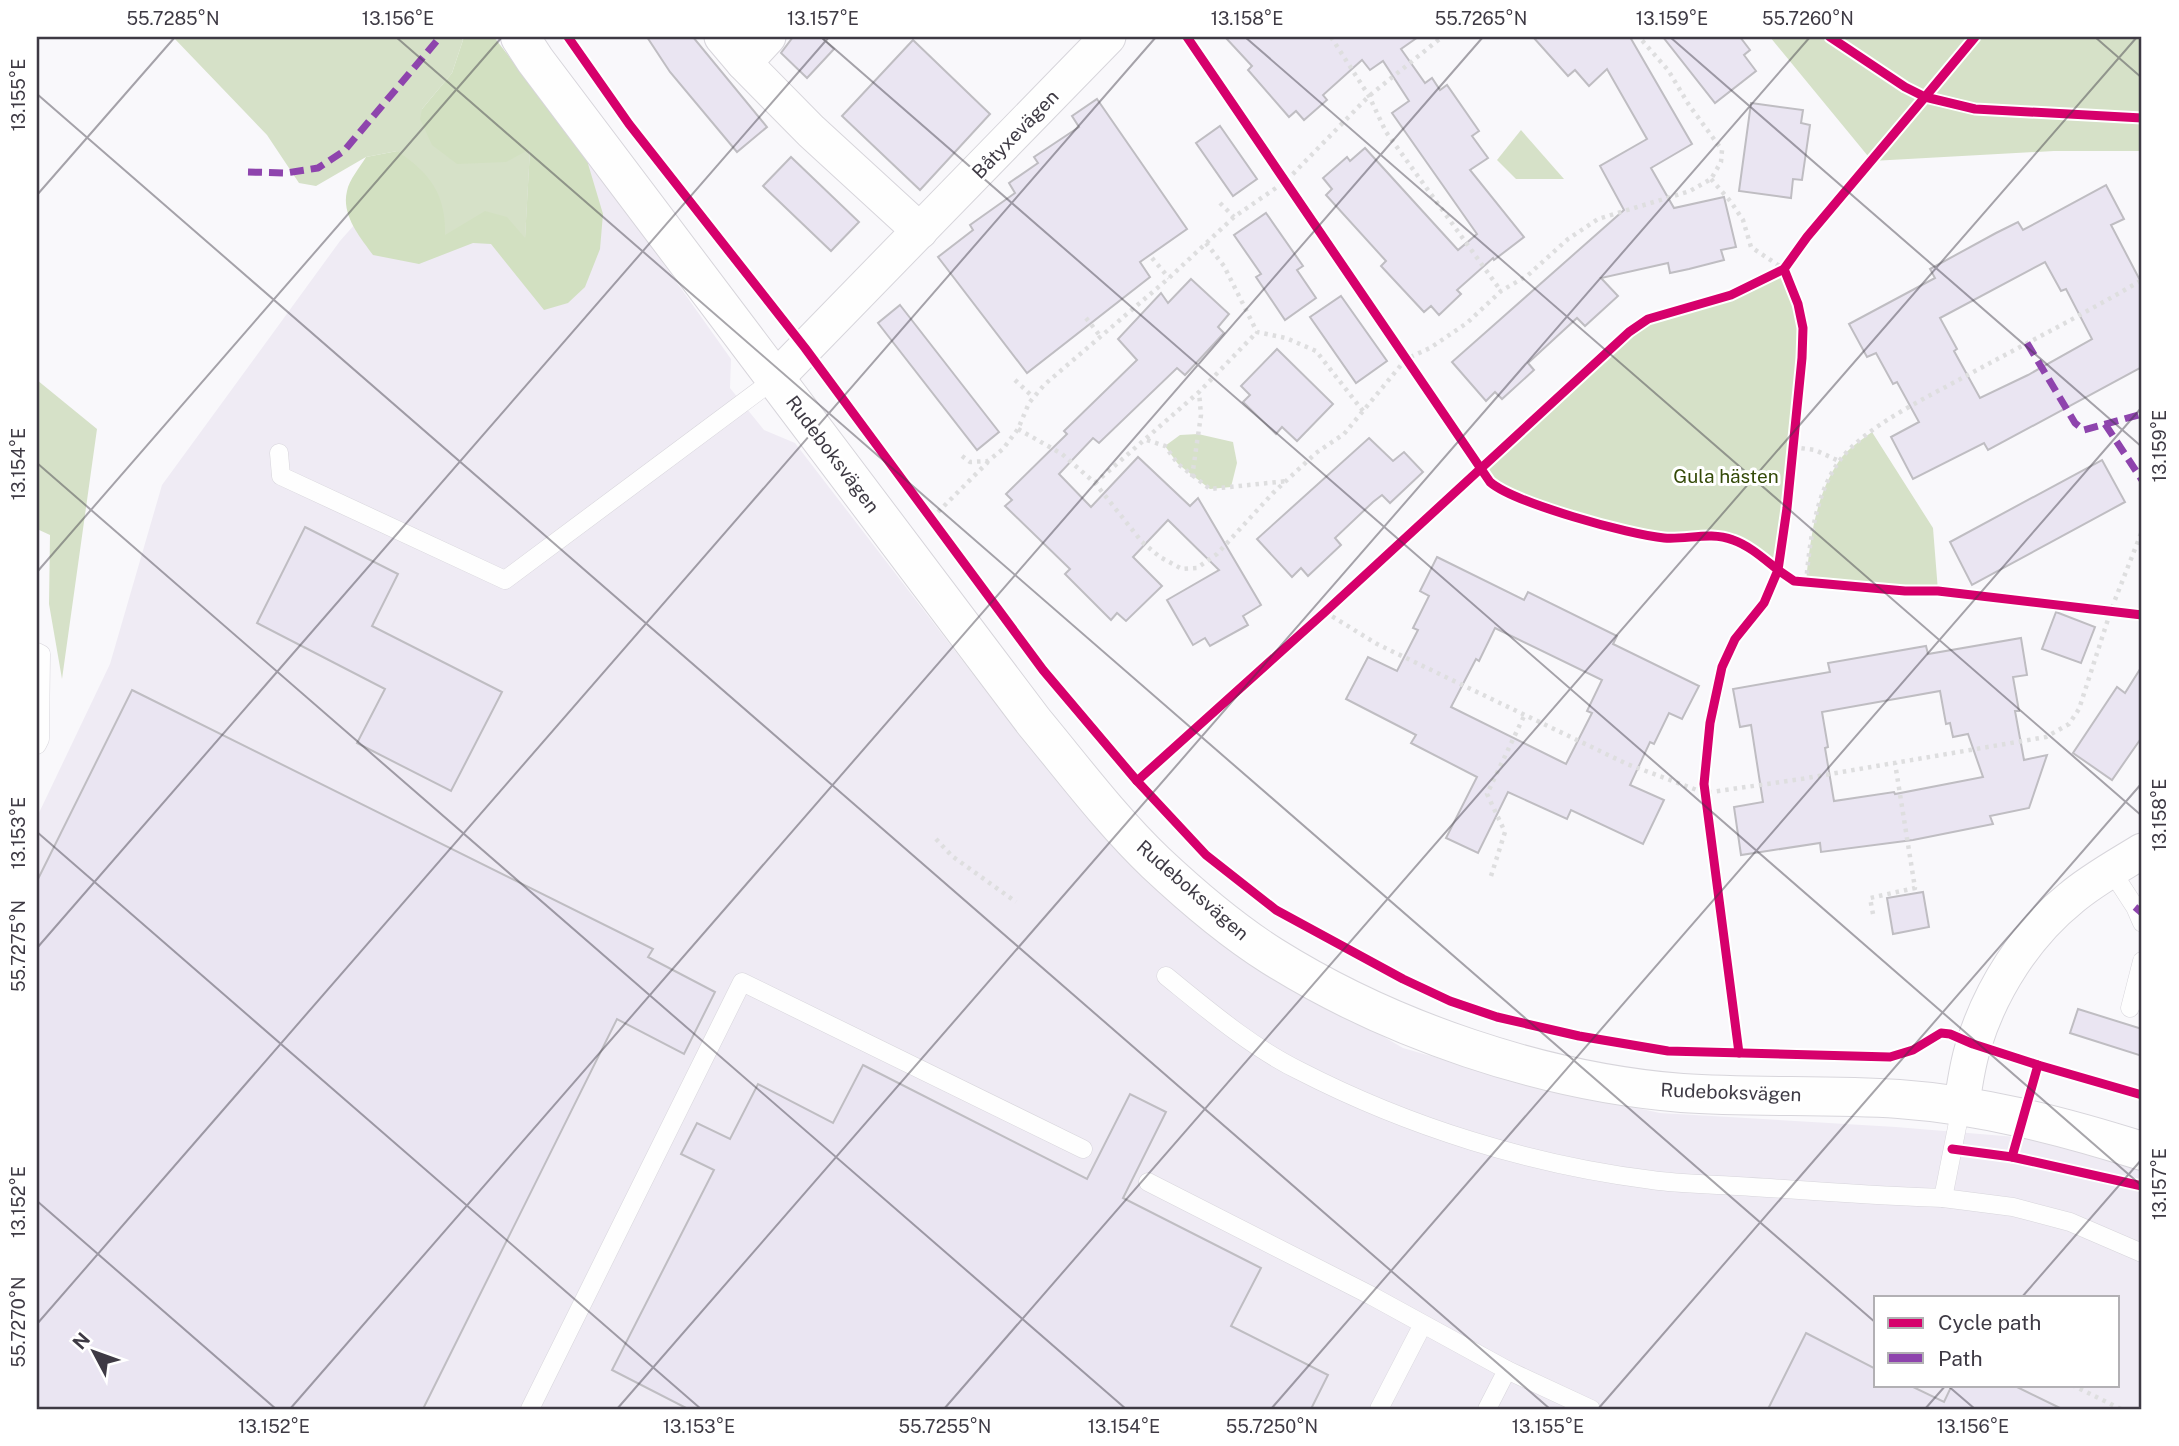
<svg xmlns="http://www.w3.org/2000/svg" width="2179" height="1446" font-family="'Public Sans',sans-serif">
<style>
.built{fill:#efebf4;fill-rule:evenodd}
.green{fill:#d6e1c8}
.forest{fill:#d2e0c1}
.building{fill:#eae5f2;stroke:#bfbdc2;stroke-width:2;fill-rule:evenodd}
.lines{fill:none;stroke-linecap:round;stroke-linejoin:round}
.lane-casing{stroke:#d7d5db;stroke-width:19}
.street-casing{stroke:#d7d5db;stroke-width:37}
.secondary-casing{stroke:#d7d5db;stroke-width:40}
.path{stroke:#dededf;stroke-width:4.5;stroke-dasharray:3.5 5;stroke-linecap:butt}
.lane{stroke:#fefefe;stroke-width:18}
.street{stroke:#fefefe;stroke-width:35}
.secondary{stroke:#fefefe;stroke-width:38}
.quiet{stroke:#8e44ad;stroke-width:7;stroke-dasharray:14 7;stroke-linecap:butt}
.cycleway-casing{stroke:#fff;stroke-width:13}
.cycleway{stroke:#d6006c;stroke-width:9}
.ticks{fill:none;stroke:#3e3a44;stroke-width:2;stroke-opacity:0.45}
.labels{text-anchor:middle;dominant-baseline:central;stroke-width:6;stroke-linejoin:round;paint-order:stroke}
.street-label{font-size:19px;fill:#3e3a44;stroke:#fff}
.park-label{font-size:19px;fill:#344a08;stroke:#fff}
.neatline{fill:none;stroke:#3e3a44;stroke-width:2.5}
.ticks-label{font-size:18px;text-anchor:middle;fill:#3e3a44}
</style>
<rect width="100%" height="100%" fill="#f9f8fb"/>
<path class="built" d="M512,46L561,119L731,359L730,388L764,430L795,443L1022,738L1138,867L1254,961L1403,1048L1520,1082L1660,1113L1896,1127L2053,1140L2142,1169V1409H37V817L110,664L162,485L340,241ZM1876,1297H2118V1385H1876Z"/>
<g class="green">
<path d="M173,37H460L463,40L452,73L422,109L530,149L525,239L445,236L397,151L366,157L316,186L299,183L267,135Z"/>
<path d="M1770,37H2142V151H2054L1872,161Z"/>
<path d="M1521,130L1564,179H1516L1497,160Z"/>
<path d="M1784,269L1798,304L1803,328L1802,358L1787,508L1778,570L1757,553L1733,540L1700,535L1673,538L1650,536L1611,527L1515,497L1497,488L1479,469L1629,332L1648,319L1731,295Z"/>
<path d="M37,380L97,429L62,679L49,604L50,535L37,529Z"/>
<path d="M1872,432L1933,528L1938,591H1905L1806,582C1810,541 1815,496 1839,461C1847,449 1860,441 1872,432Z"/>
<path d="M1198,434L1233,442L1237,463L1231,487L1210,489L1178,464L1165,446L1180,435Z"/>
</g>
<path class="forest" d="M464,37H494L586,157L603,214L600,249L585,287L568,303L544,310L491,244L473,243L419,264L373,255C360,237 341,215 347,191C349,180 360,167 366,157L397,151C430,173 446,194 445,235L485,211L507,217L525,238L530,149L506,162L457,164L432,145L420,119L422,109L452,73Z"/>
<g class="building">
<path d="M647,37H693L767,127L737,152L670,72Z"/>
<path d="M793,37H821L834,49L807,78L781,53Z"/>
<path d="M1225,37H1418L1401,49L1425,83L1432,78L1440,90L1447,85L1479,131L1472,136L1488,158L1470,170L1524,237L1494,260L1493,258L1457,290L1461,294L1439,315L1431,306L1424,312L1381,266L1386,261L1326,195L1332,189L1323,178L1347,157L1350,161L1365,148L1458,250L1477,234L1392,113L1409,101L1383,61L1370,70L1362,60L1323,95L1327,100L1304,120L1296,111L1289,117L1248,70L1252,66Z"/>
<path d="M1533,37H1630L1692,144L1651,168L1674,208L1724,197L1736,247L1721,250L1724,260L1689,269L1670,273L1668,263L1601,278L1618,296L1585,326L1577,318L1528,363L1534,370L1502,399L1495,392L1486,401L1452,362L1624,210L1600,166L1647,139L1607,69L1589,86L1575,70L1568,76Z"/>
<path d="M1663,37H1740L1750,50L1744,55L1756,71L1715,103Z"/>
<path d="M913,40L990,114L920,190L842,116Z"/>
<path d="M1097,99L1187,229L1140,262L1150,277L1027,373L938,257L973,230L970,225L1015,193L1009,183L1038,163L1034,157L1079,127L1072,116Z"/>
<path d="M1751,103L1803,110L1801,123L1810,125L1802,180L1793,179L1791,198L1739,191Z"/>
<path d="M1220,126L1257,179L1233,196L1196,143Z"/>
<path d="M791,157L859,222L831,251L763,186Z"/>
<path d="M2106,185L2124,219L2111,225L2142,284V367L1988,450L1984,443L1913,479L1891,437L1919,422L1897,382L1893,384L1876,353L1867,357L1849,324L1935,278L1930,269L1996,233L2018,222L2023,230ZM2045,262L2061,291L2066,289L2092,339L2028,375L1980,398L1954,351L1957,349L1940,318Z"/>
<path d="M1266,213L1303,266L1297,270L1316,298L1285,320L1256,277L1261,274L1234,235Z"/>
<path d="M1191,279L1229,314L1218,327L1224,333L1185,375L1177,368L1099,443L1093,438L1059,474L1091,507L1138,457L1190,506L1198,498L1261,605L1243,616L1248,625L1210,646L1205,638L1193,645L1167,600L1219,570L1168,520L1133,557L1162,586L1126,621L1117,613L1111,620L1065,574L1070,569L1005,506L1012,500L1006,494L1067,434L1064,431L1137,360L1118,339L1161,293L1168,303Z"/>
<path d="M1341,296L1387,361L1356,383L1310,317Z"/>
<path d="M900,305L999,432L977,450L878,323Z"/>
<path d="M1277,349L1333,404L1297,441L1282,427L1276,434L1243,402L1250,395L1241,386Z"/>
<path d="M1369,438L1393,461L1404,452L1423,472L1390,503L1382,495L1373,502L1335,538L1341,545L1308,576L1301,568L1292,577L1257,539Z"/>
<path d="M2102,460L2125,502L1972,585L1950,542Z"/>
<path d="M305,527L398,574L372,626L502,692L451,791L357,743L385,689L257,623Z"/>
<path d="M1437,557L1524,600L1528,592L1617,636L1613,644L1699,686L1682,719L1669,713L1654,744L1650,742L1630,785L1664,800L1643,844L1571,810L1567,819L1508,792L1478,853L1446,838L1477,777L1411,743L1416,735L1346,699L1368,657L1397,671L1418,630L1413,628L1429,596L1420,591ZM1495,628L1602,680L1587,711L1592,713L1566,764L1451,707L1476,659L1479,661Z"/>
<path d="M2056,612L2095,627L2081,663L2042,649Z"/>
<path d="M2021,638L2027,675L2013,677L2019,711H2015L2024,760L2047,755L2029,808L1990,816L1993,824L1913,840L1821,852L1820,843L1741,855L1734,807L1763,802L1751,725L1740,727L1733,689L1830,672L1828,663L1926,646L1928,654ZM1940,691L1946,724L1950,723L1953,737L1968,734L1983,777L1895,794L1894,792L1834,801L1825,748L1828,747L1822,712Z"/>
<path d="M2142,666V737L2112,780L2073,753L2117,687L2125,693Z"/>
<path d="M132,690L653,949L648,957L715,992L684,1054L617,1019L423,1409H37V881Z"/>
<path d="M1923,892L1929,927L1893,934L1887,898Z"/>
<path d="M2078,1009L2142,1029V1056L2070,1033Z"/>
<path d="M863,1065L1087,1179L1130,1094L1166,1112L1123,1198L1261,1268L1231,1326L1328,1375L1311,1409H688L612,1370L714,1170L681,1154L697,1123L730,1139L758,1084L833,1123Z"/>
<path d="M1806,1333L1876,1369V1385H1909L1944,1402L1952,1385H2013L2062,1409H1768Z"/>
</g>
<g class="lines">
<defs>
<g id="lane">
<path d="M279,453L281,476L505,580L776,378"/>
<path d="M37,652L41,654L40,739L37,745"/>
<path d="M2111,870L2135,907L2142,923"/>
<path d="M1166,976C1208,1010 1251,1047 1300,1071C1409,1127 1531,1165 1652,1180C1680,1184 1709,1184 1737,1186C1806,1190 1874,1196 1943,1198L1961,1107"/>
<path d="M2130,1008L2142,961"/>
<path d="M1148,1182L1372,1296L1507,1370L1591,1409"/>
<path d="M1943,1198L2013,1207L2070,1222L2142,1253"/>
<path d="M530,1409L742,982L1083,1149"/>
<path d="M1379,1409L1422,1326"/>
<path d="M1487,1409L1507,1370"/>
</g>
<g id="street">
<path d="M722,37L744,63L811,131L920,231"/>
<path d="M744,63L768,37"/>
<path d="M776,378L1108,37"/>
<path d="M1961,1107C1965,1086 1967,1064 1974,1044C1991,989 2026,934 2071,898C2092,880 2118,866 2142,851"/>
</g>
<path id="secondary" d="M520,37L535,60L1034,722C1073,769 1111,820 1156,863C1189,894 1234,932 1272,956C1390,1030 1543,1082 1682,1093C1754,1098 1827,1094 1899,1099C1982,1105 2063,1126 2142,1151"/>
</defs>
<use href="#lane" class="lane-casing"/>
<use href="#street" class="street-casing"/>
<use href="#secondary" class="secondary-casing"/>
<g class="path">
<path d="M1331,37L1369,96L1386,132L1501,291"/>
<path d="M1711,179L1731,202L1743,220L1751,247L1784,269"/>
<path d="M1220,203L1234,217"/>
<path d="M1206,243L1224,266L1257,332L1286,338L1316,351L1363,411"/>
<path d="M1152,258L1169,278"/>
<path d="M1086,318L1101,337"/>
<path d="M1015,380L1033,397"/>
<path d="M1018,429L1062,454L1095,483L1142,542L1160,557L1182,569L1197,568L1217,554L1273,493L1316,453L1344,434L1406,359L1430,348L1467,323L1501,291L1527,276L1568,239L1598,219L1690,191L1711,179L1721,162L1722,150L1689,105L1668,70L1639,37"/>
<path d="M1147,440L1165,446L1178,464L1210,489L1287,481"/>
<path d="M1793,447L1815,450L1839,461"/>
<path d="M962,456L970,462L988,461L1003,449L1018,429L1029,403L1044,385L1169,278L1234,217L1286,181L1369,96L1442,37"/>
<path d="M1192,477L1201,415L1199,392"/>
<path d="M1095,483L1199,392L1257,332"/>
<path d="M932,518L988,462"/>
<path d="M1806,582C1810,541 1815,494 1840,460C1866,426 1926,398 1964,377C2023,345 2084,314 2142,280"/>
<path d="M1325,612L1377,644L1627,764L1705,793L1801,779L2046,737L2069,724L2079,709L2111,610L2142,531"/>
<path d="M936,839L952,856L1016,902"/>
<path d="M1491,876L1505,832L1487,794L1525,714"/>
<path d="M1873,914L1870,898L1915,888L1895,763"/>
<path d="M2072,1385L2121,1409"/>
</g>
<use href="#lane" class="lane"/>
<use href="#street" class="street"/>
<use href="#secondary" class="secondary"/>
<g class="quiet">
<path d="M248,172L286,173L318,168L344,151L440,37"/>
<path d="M2027,343L2075,423L2084,430L2142,414"/>
<path d="M2105,424L2142,480"/>
<path d="M2135,907L2142,913"/>
</g>
<defs>
<g id="cycleway">
<path d="M568,37L629,124L805,348L1043,670L1137,781L1206,855L1276,910L1403,979L1450,1001L1497,1017L1579,1036L1668,1051L1890,1057L1913,1050L1941,1033L1950,1034L1973,1044L2038,1065L2142,1095"/>
<path d="M1187,37L1490,482C1514,503 1630,535 1664,538C1687,540 1710,531 1733,540C1750,546 1764,559 1778,570L1764,603L1735,639L1722,667L1710,723L1704,784L1739,1053"/>
<path d="M1830,37L1905,87L1925,97L1975,37"/>
<path d="M1784,269L1798,304L1803,328L1802,358L1787,508L1778,570L1794,581L1905,591H1938L2142,615"/>
<path d="M1137,781L1325,612L1629,332L1648,319L1731,295L1784,269L1807,237L1925,97L1975,109L2142,118"/>
<path d="M1952,1149L2012,1157L2142,1186"/>
<path d="M2012,1157L2038,1065"/>
</g>
</defs>
<use href="#cycleway" class="cycleway-casing"/>
<use href="#cycleway" class="cycleway"/>
</g>
<path class="ticks" d="M396,37L1876,1323M821,37L2142,1186M1245,37L2142,816M1670,37L2142,447M2095,37L2142,78M37,94L1550,1409M37,195L175,37M37,463L1126,1409M37,572L502,37M37,832L701,1409M37,948L829,37M37,1201L276,1409M2022,1297L2142,1159M37,1324L1156,37M1947,1385L1975,1409M290,1409L1483,37M617,1409L1810,37M944,1409L2137,37M1271,1409L2142,407M1598,1409L2142,783M1925,1409L1946,1385"/>
<g class="labels">
<g class="street-label">
<text transform="translate(1015 134) rotate(-46)">Båtyxevägen</text>
<text transform="translate(833 454) rotate(53)">Rudeboksvägen</text>
<text transform="translate(1193 890) rotate(41)">Rudeboksvägen</text>
<text transform="translate(1731 1092) rotate(2)">Rudeboksvägen</text>
</g>
<g class="park-label">
<text x="1726" y="476">Gula hästen</text>
</g>
</g>
<rect width="2179" height="1446" fill="none" stroke="#ffffff" stroke-width="77"/>
<rect x="1874" y="1296" width="245" height="91" fill="#ffffff" stroke="#b2b0b4" stroke-width="2"/>
<rect x="1888" y="1318" width="35" height="10" fill="#d6006c" stroke="#b2b0b4" stroke-width="2"/>
<text x="1938" y="1330" font-size="21" fill="#3e3a44">Cycle path</text>
<rect x="1888" y="1353" width="35" height="10" fill="#8e44ad" stroke="#b2b0b4" stroke-width="2"/>
<text x="1938" y="1366" font-size="21" fill="#3e3a44">Path</text>
<g transform="translate(94 1352) rotate(311)" stroke="#ffffff" stroke-width="5" paint-order="stroke">
<path d="M0-5L12 26L0 18L-12 26Z" fill="#3e3a44"/>
<text y="-10" font-size="19" font-weight="bold" text-anchor="middle" fill="#3e3a44">N</text>
</g>
<rect x="38" y="38" width="2102" height="1370" class="neatline"/>
<g class="ticks-label">
<text x="173" y="25">55.7285°N</text>
<text x="398" y="25">13.156°E</text>
<text x="823" y="25">13.157°E</text>
<text x="1247" y="25">13.158°E</text>
<text x="1481" y="25">55.7265°N</text>
<text x="1672" y="25">13.159°E</text>
<text x="1808" y="25">55.7260°N</text>
<text transform="translate(19 95) rotate(-90)" y="6">13.155°E</text>
<text transform="translate(2160 446) rotate(-90)" y="6">13.159°E</text>
<text transform="translate(19 464) rotate(-90)" y="6">13.154°E</text>
<text transform="translate(2160 815) rotate(-90)" y="6">13.158°E</text>
<text transform="translate(19 833) rotate(-90)" y="6">13.153°E</text>
<text transform="translate(19 946) rotate(-90)" y="6">55.7275°N</text>
<text transform="translate(2160 1184) rotate(-90)" y="6">13.157°E</text>
<text transform="translate(19 1202) rotate(-90)" y="6">13.152°E</text>
<text transform="translate(19 1322) rotate(-90)" y="6">55.7270°N</text>
<text x="274" y="1433">13.152°E</text>
<text x="699" y="1433">13.153°E</text>
<text x="945" y="1433">55.7255°N</text>
<text x="1124" y="1433">13.154°E</text>
<text x="1272" y="1433">55.7250°N</text>
<text x="1548" y="1433">13.155°E</text>
<text x="1973" y="1433">13.156°E</text>
</g>
</svg>
